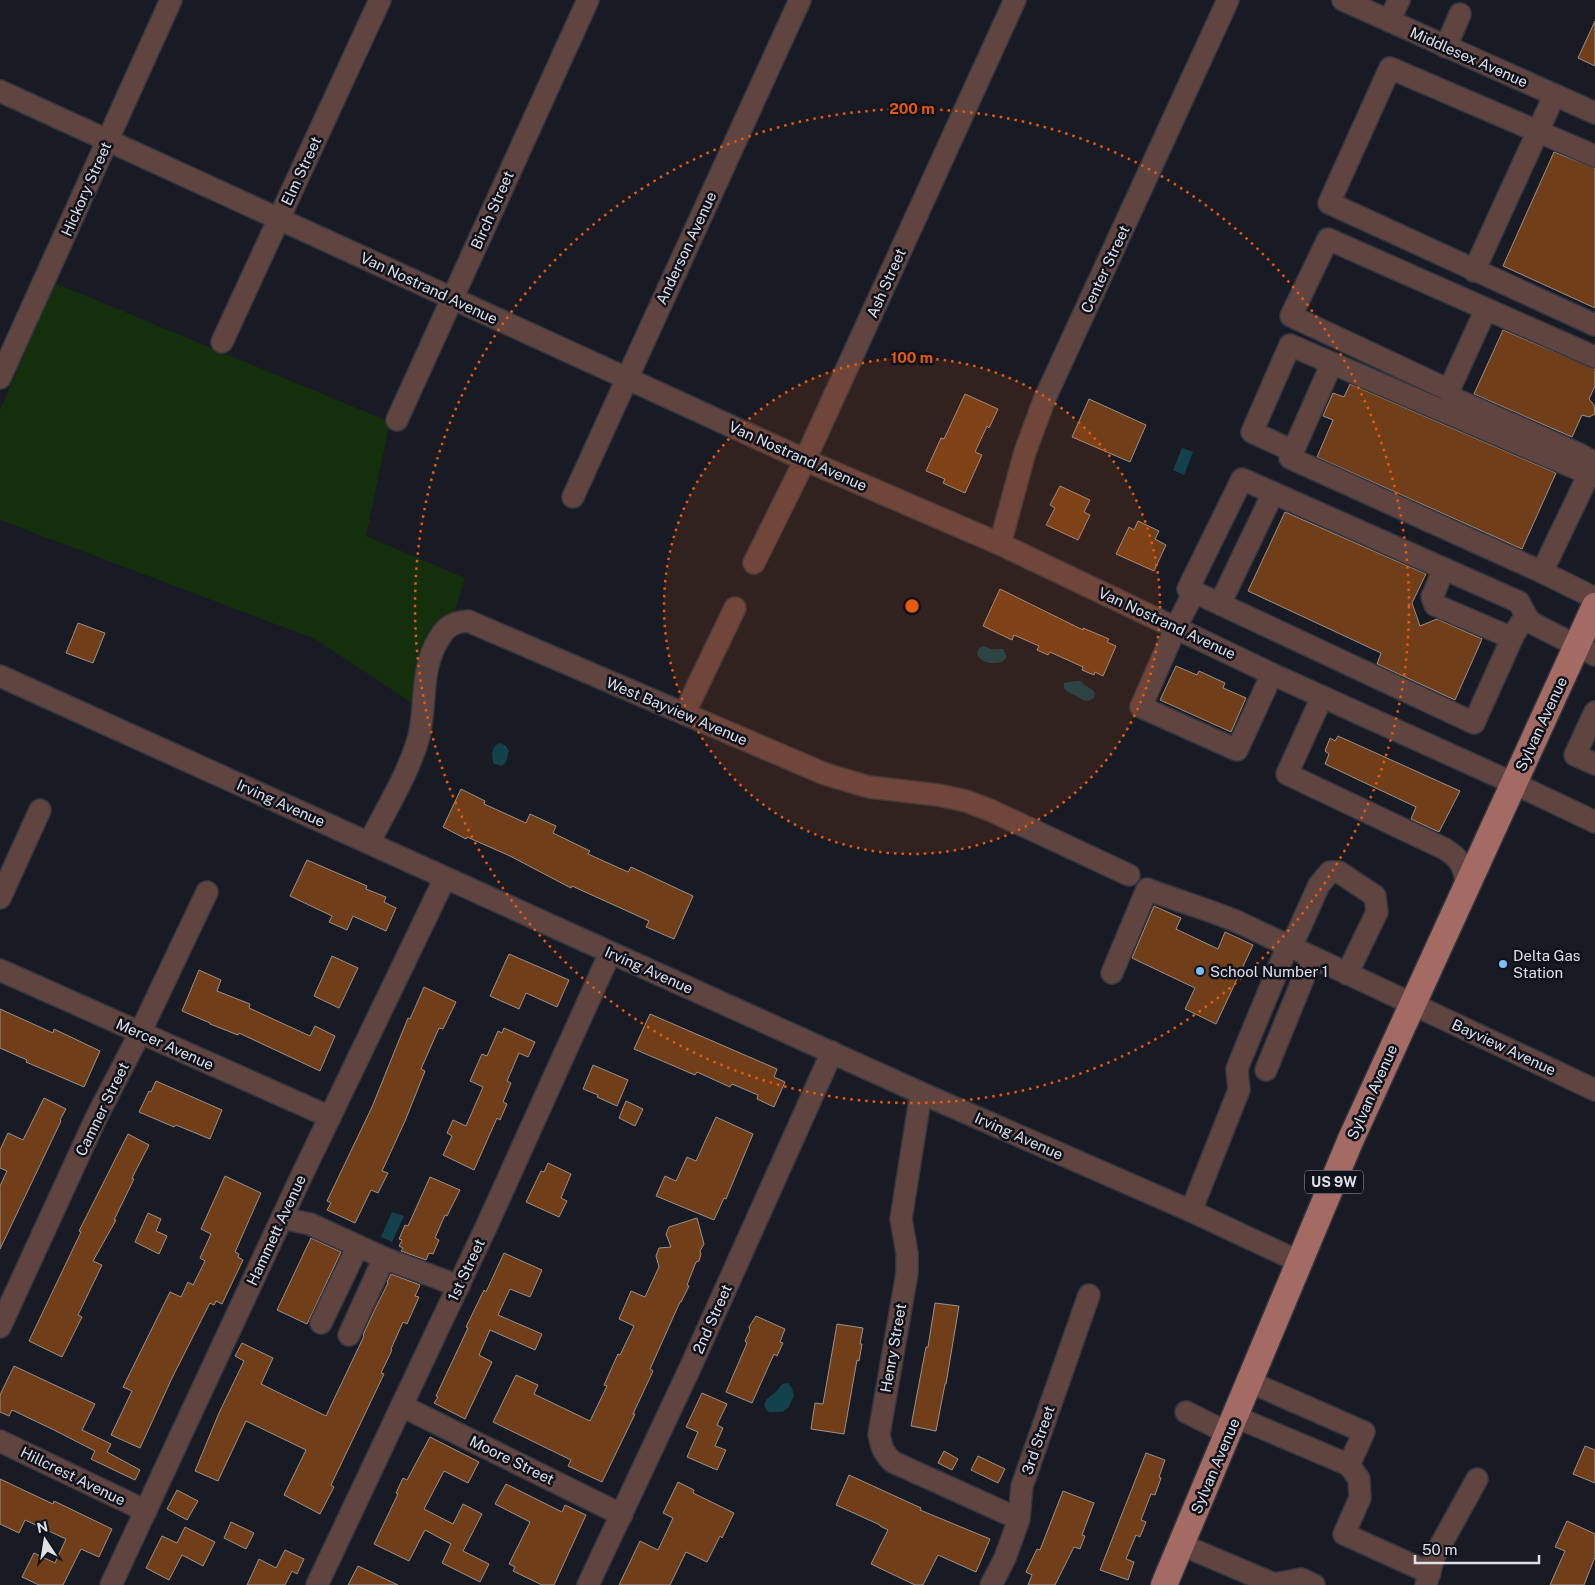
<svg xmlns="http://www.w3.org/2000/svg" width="1595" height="1585" font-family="'Public Sans',sans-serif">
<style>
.green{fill:#142f0b}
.water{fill:#14424b}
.building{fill:#703f19;stroke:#9c9088}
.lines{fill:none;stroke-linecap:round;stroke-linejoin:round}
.minor-casing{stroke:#34373f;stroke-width:24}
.major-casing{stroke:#34373f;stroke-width:29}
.minor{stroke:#5f4440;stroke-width:21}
.major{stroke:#a36b64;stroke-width:26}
.ring{fill:none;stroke:#e8590c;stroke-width:2.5;stroke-dasharray:2.5 5}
.poi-dot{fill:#7bbef9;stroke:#0f121b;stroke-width:2}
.labels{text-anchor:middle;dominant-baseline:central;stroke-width:5;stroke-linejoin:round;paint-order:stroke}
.shield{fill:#0f121b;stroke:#a0a2a9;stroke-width:1}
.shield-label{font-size:14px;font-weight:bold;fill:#dee0e6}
.street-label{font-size:15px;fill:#dee0e6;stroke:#0f121b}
.poi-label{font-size:15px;fill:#dee0e6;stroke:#0f121b;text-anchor:start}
.centre{fill:#e8590c;stroke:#0f121b;stroke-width:2.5}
.ring-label{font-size:15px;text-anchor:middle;font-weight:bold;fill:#e8590c;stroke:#0f121b;stroke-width:5;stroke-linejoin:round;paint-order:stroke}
</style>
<rect width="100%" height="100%" fill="#181b24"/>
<path class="green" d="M55,283L390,422L366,536L465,578L424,711L315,639L0,520V410Z"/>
<g class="water">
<path d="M1182,448L1193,452L1184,475L1173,470Z"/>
<path d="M983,646L991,649H1003L1007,657L1002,662C992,664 982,664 977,654L979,648Z"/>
<path d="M1076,681H1081C1085,688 1093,687 1095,694L1094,698L1089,701L1082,700C1077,694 1069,695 1064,688V683Z"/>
<path d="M499,743L505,745L509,751L506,762L502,766L494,764C491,756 491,747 499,743Z"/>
<path d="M392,1212L404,1216L392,1242L381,1237Z"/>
<path d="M788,1383L792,1388L794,1396L788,1408L782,1412C777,1411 772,1414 767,1411L764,1405L766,1400L777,1391L782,1384Z"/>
</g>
<g class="building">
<path d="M1595,21V66L1578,58Z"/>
<path d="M1554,152L1595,168V308L1503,266Z"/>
<path d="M1503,330L1595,369V386L1589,399L1594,405L1595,414L1589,417L1582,415L1572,437L1474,394Z"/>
<path d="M1350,384L1556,473L1522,549L1317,457L1333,420L1323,416L1333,393L1344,397Z"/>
<path d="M965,394L998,409L989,428L987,426L975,452L982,455L965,493L943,483L945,479L926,471L941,438L944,439Z"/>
<path d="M1089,399L1146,425L1130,462L1072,437Z"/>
<path d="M1060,486L1090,500L1084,512L1090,515L1078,540L1046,525L1055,508L1050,505Z"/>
<path d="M1285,512L1426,574L1412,603L1420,626L1437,619L1482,639L1455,700L1377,664L1381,653L1248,591Z"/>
<path d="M1138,521L1159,531L1155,539L1166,545L1154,571L1116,554L1129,527L1134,530Z"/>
<path d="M1000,589L1083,630V628L1109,639L1107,642L1116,646L1103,676L1095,672L1094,675L1082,670L1083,667L1050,652L1048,655L1037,650L1039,646L1014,635L1012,640L983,626Z"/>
<path d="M78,623L105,633L93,663L66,653Z"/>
<path d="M1176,666L1197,675L1199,671L1225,683L1223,688L1246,698L1231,732L1160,700Z"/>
<path d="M1338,736L1460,791L1439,832L1411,819L1416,807L1325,764L1329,754L1325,751L1330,738L1335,741Z"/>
<path d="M461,789L485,801L484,804L526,823L530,814L556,826L553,833L590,851L588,854L628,872L631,867L693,896L674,939L646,927L649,921L572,886L571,888L510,856L467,837L466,839L443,827Z"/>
<path d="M307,860L367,886L366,889L386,897L384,902L396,908L386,931L353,916L347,930L329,922L332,916L290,896Z"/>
<path d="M1154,906L1181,918L1176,929L1218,949L1225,932L1253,945L1216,1024L1185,1009L1195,988L1132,958Z"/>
<path d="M509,954L569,980L557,1007L526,993L519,1009L490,996Z"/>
<path d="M332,956L358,968L339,1008L314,996Z"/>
<path d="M199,970L221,980L217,991L250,1004L249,1008L310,1036L315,1026L335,1036L320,1071L239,1033L238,1035L210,1024V1023L182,1011Z"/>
<path d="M424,987L456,1002L443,1029L439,1028L421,1069L425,1071L405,1121L382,1171L388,1173L378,1193L371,1190L355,1223L327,1210L331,1203L327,1201L372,1107L408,1018L410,1019Z"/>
<path d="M0,1009L53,1033L54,1029L100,1051L84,1087L26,1062L27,1060L0,1048Z"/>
<path d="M650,1014L777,1069L774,1077L785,1082L774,1107L757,1099L758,1095L732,1084L730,1087L697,1072L695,1075L634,1049Z"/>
<path d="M504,1028L535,1042L528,1057L519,1053L507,1081L511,1083L503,1102L507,1104L500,1120L497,1118L474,1170L443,1155L452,1136L447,1133L453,1120L466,1126L483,1087L470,1081L482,1054L487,1056L498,1031L502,1033Z"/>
<path d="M593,1065L628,1080L617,1106L597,1097L598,1095L583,1089Z"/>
<path d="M156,1081L222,1110L210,1139L176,1125L174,1127L139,1112L149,1091L151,1092Z"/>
<path d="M44,1098L66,1109L60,1120L61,1121L0,1249V1186L7,1171L0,1168V1150L8,1133L23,1140Z"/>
<path d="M626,1101L643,1109L635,1126L619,1118Z"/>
<path d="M716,1117L753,1134L726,1199L724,1198L714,1220L656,1196L665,1176L676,1181L687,1157L696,1161Z"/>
<path d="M128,1134L149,1145L132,1178L134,1179L114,1220H116L93,1261L102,1265L78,1315L82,1317L62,1357L29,1341L81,1232L79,1231Z"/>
<path d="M548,1163L571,1174L561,1198L567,1201L559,1217L526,1202L541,1171L544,1172Z"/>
<path d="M225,1176L261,1193L235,1252L239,1254L238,1257L243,1260L222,1304L216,1301L214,1305L210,1303L172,1378L140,1448L111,1435L132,1391L123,1387L170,1292L181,1297L188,1282L193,1285L205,1261L200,1258L211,1234L201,1229Z"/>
<path d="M430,1177L460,1190L447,1216L445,1215L435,1238L439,1240L433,1254L429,1253L426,1260L401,1251L403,1248L399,1246L402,1240L399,1239L405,1225L408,1226Z"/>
<path d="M148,1213L161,1219L156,1231L167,1236L159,1254L135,1242Z"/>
<path d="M697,1218L704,1244L700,1251L701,1254L699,1261L696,1262L687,1285L689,1286L681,1302H680L650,1369L653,1371L633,1414H635L602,1482L568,1466L571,1460L493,1422L516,1375L538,1385L534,1394L590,1421L607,1386L604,1385L618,1354L620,1355L634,1326L619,1319L631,1291L645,1297L659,1267L656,1256L659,1248L671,1247L666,1234L669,1227Z"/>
<path d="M311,1238L341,1252L307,1324L277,1310Z"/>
<path d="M504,1253L542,1270L530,1297L510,1289L498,1315L542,1334L535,1350L490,1330L479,1355L492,1362L465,1419L434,1403L438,1397L436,1396L468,1328L466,1327L484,1290L486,1292Z"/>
<path d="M391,1274L420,1285L415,1296L419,1297L407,1324L403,1322L391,1349L392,1350L381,1373L384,1374L331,1485L334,1487L320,1514L284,1495L306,1450L246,1421L218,1481L195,1471L219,1413L244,1361L235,1356L242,1343L273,1358L261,1384L326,1416L364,1336L363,1335L375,1309L388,1283L387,1282Z"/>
<path d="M935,1303L959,1306L946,1384H945L936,1431L911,1426L926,1347H928Z"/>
<path d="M756,1316L785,1329L780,1342L783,1343L777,1356L774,1354L752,1403L726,1392L747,1343L745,1341L750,1330L749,1327Z"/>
<path d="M837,1324L863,1328L860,1344H862L859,1361L857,1360L844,1434L811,1429L815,1403L823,1404Z"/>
<path d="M14,1366L95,1404L82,1430L111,1444L107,1452L140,1470L135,1480L91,1459L95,1451L54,1430L12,1410L9,1416L0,1412V1395Z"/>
<path d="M702,1393L727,1404L717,1425L723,1428L715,1446L726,1450L717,1470L687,1457L698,1432L686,1427Z"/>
<path d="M430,1437L479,1462L468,1483L444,1471L424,1509L453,1524L463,1504L482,1514L463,1551L489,1564L480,1582L442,1563L451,1544L425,1530L409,1561L374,1544L398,1494L396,1493L403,1478L407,1480Z"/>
<path d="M1585,1446L1595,1450V1483L1573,1474Z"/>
<path d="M944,1451L958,1459L952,1470L938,1463Z"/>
<path d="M1146,1453L1165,1460L1159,1477L1161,1478L1155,1495L1151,1494L1141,1520L1146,1522L1140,1537L1136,1535L1126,1559L1134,1562L1128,1580L1100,1570Z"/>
<path d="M978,1456L1005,1469L998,1483L971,1470Z"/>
<path d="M849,1475L921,1508L920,1510L990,1539L976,1572L938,1555L923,1585H915L871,1564L888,1530L880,1526V1525L836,1505Z"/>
<path d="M0,1479L53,1504L54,1501L112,1529L99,1557L81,1549L63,1585H39L22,1577L34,1553L55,1563L66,1539L25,1520L19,1533L0,1524Z"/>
<path d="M678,1482L694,1490L693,1493L734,1513L722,1538L720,1536L707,1562L686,1552L670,1585H619L640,1541L658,1550L673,1518L663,1513Z"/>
<path d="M506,1484L562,1512L565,1505L586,1515L554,1585H542L513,1571L515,1567L509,1564L530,1522L495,1504Z"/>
<path d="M177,1490L198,1501L187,1520L167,1509Z"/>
<path d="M1063,1491L1094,1503L1082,1535L1085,1536L1080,1549L1074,1547L1055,1585H1028L1032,1575L1026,1572L1037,1549L1040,1550Z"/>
<path d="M1567,1521L1595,1534V1557L1584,1585H1550L1565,1551L1555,1547Z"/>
<path d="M231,1522L254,1533L246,1549L224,1538Z"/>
<path d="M185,1527L215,1542L203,1566L182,1555L169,1580L146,1568L162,1536L177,1543Z"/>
<path d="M285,1550L304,1559L297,1574L292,1571L285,1585H247L259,1559L276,1568Z"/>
<path d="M358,1566L398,1585H348Z"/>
</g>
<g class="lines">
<defs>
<g id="minor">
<path d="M1343,0L1595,113"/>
<path d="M1389,21L1399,0"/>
<path d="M1446,47L1460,14"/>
<path d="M0,91L805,460L1000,544L1272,674L1513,783L1595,822"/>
<path d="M1595,156L1390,68L1329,203L1595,325"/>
<path d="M1474,271L1554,96"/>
<path d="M222,342L380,0"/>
<path d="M1595,357L1328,239L1291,316L1449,390L1455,399L1579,454L1595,463"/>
<path d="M1332,363L1290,458L1542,572"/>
<path d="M0,378L171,0"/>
<path d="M1449,390L1486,309"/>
<path d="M397,420L588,0"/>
<path d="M1293,451L1252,432L1290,345L1589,474L1542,572L1595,598"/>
<path d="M573,497L800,0"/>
<path d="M1000,544L1025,452L1045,398L1228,0"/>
<path d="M754,563L805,460L1015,0"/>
<path d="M1444,569L1432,597L1435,605L1512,638"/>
<path d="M1194,592L1176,627L1141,707L1237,750L1272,674"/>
<path d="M1220,604L1273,493"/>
<path d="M1528,619L1521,623L1514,634L1474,723L1188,589L1242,479L1519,602L1528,619L1532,623L1595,655"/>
<path d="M0,676L921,1093L1191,1211L1300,1262"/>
<path d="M1322,697L1287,774L1445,849C1462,860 1463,866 1467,884"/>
<path d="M1595,712L1575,755L1595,764"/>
<path d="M684,714L735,608"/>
<path d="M369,843C385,811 410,771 419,736C426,707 421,673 435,646C443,630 449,622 468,621L825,774L869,787L938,795L966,801L992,811L1129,875"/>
<path d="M0,898L40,810"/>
<path d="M0,970L330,1117"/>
<path d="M1112,973L1147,889C1177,901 1208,909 1238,922L1595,1090"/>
<path d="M1266,1070L1312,957"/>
<path d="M921,1093L901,1219L907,1253V1273L879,1434C881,1446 883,1453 893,1462L1019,1519"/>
<path d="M1191,1211L1239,1090L1237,1069L1240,1061L1288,945L1297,934L1319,885L1330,872H1339L1375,896L1377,912L1347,974"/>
<path d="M282,1218L310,1224L384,1258L459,1286"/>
<path d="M321,1323L358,1246"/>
<path d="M0,1327L96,1118L140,1033L207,892"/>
<path d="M349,1335L384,1258"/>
<path d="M402,1406L622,1515"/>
<path d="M1186,1412L1228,1433"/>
<path d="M1236,1417L1349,1465L1364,1432L1250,1382"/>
<path d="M0,1441L146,1511"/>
<path d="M1349,1465L1359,1479L1360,1498L1344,1534L1430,1573"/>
<path d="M1182,1545L1274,1584L1301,1579L1314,1585"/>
<path d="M111,1585L301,1177L445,878"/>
<path d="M317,1585L488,1223L610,953"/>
<path d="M588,1585L691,1366L832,1052"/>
<path d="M991,1585L1005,1558L1019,1519L1022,1486L1089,1295"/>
<path d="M1426,1585L1434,1557L1477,1479"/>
</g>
<path id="major" d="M1164,1585L1351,1139L1595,606"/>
</defs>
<use href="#minor" class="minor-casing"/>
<use href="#major" class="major-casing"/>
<use href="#minor" class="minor"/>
<use href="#major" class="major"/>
</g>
<circle cx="912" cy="606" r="248" fill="#e8590c" fill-opacity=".12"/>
<g class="ring">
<circle cx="912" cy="606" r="248"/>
<circle cx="912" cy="606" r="497"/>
</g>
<g class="poi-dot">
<circle cx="1503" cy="964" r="5"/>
<circle cx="1200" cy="971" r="5"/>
</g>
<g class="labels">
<rect class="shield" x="1305" y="1170.5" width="58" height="23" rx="4"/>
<g class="shield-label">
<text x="1334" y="1182">US 9W</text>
</g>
<g class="street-label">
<text transform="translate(1469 57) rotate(24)">Middlesex Avenue</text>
<text transform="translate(301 171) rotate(-65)">Elm Street</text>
<text transform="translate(86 189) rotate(-66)">Hickory Street</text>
<text transform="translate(492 210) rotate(-66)">Birch Street</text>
<text transform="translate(686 248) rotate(-65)">Anderson Avenue</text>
<text transform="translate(1105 269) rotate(-65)">Center Street</text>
<text transform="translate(886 283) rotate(-66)">Ash Street</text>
<text transform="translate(429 288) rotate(25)">Van Nostrand Avenue</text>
<text transform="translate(798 456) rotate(24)">Van Nostrand Avenue</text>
<text transform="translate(1167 623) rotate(25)">Van Nostrand Avenue</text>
<text transform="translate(677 711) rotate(23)">West Bayview Avenue</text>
<text transform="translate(1541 724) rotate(-65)">Sylvan Avenue</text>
<text transform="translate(281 803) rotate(24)">Irving Avenue</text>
<text transform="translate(649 970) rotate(24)">Irving Avenue</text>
<text transform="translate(165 1044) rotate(24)">Mercer Avenue</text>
<text transform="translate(1504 1047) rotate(25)">Bayview Avenue</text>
<text transform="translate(1372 1092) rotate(-66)">Sylvan Avenue</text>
<text transform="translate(102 1109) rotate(-64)">Camner Street</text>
<text transform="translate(1019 1136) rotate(24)">Irving Avenue</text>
<text transform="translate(276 1230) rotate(-65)">Hammett Avenue</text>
<text transform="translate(466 1270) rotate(-65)">1st Street</text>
<text transform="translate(712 1319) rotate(-66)">2nd Street</text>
<text transform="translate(893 1348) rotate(-80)">Henry Street</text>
<text transform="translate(1038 1440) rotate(-71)">3rd Street</text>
<text transform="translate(512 1460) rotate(26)">Moore Street</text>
<text transform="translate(1215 1466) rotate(-67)">Sylvan Avenue</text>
<text transform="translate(73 1476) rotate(26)">Hillcrest Avenue</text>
</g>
<g class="poi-label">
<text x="1513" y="955">Delta Gas<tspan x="1513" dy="17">Station</tspan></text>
<text x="1210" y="971">School Number 1</text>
</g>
</g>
<circle cx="912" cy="606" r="8" class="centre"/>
<g class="ring-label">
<text x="912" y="114">200 m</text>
<text x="912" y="363">100 m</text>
</g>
<g transform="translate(45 1540) rotate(348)" stroke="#0f121b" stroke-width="4" paint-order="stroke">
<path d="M0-4L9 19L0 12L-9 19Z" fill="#dee0e6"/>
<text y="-8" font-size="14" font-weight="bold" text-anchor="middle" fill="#dee0e6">N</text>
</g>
<path d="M1415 1555v8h124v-8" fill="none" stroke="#dee0e6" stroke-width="2.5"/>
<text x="1422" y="1555" font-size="15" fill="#dee0e6" stroke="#0f121b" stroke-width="4" paint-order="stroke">50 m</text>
</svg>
